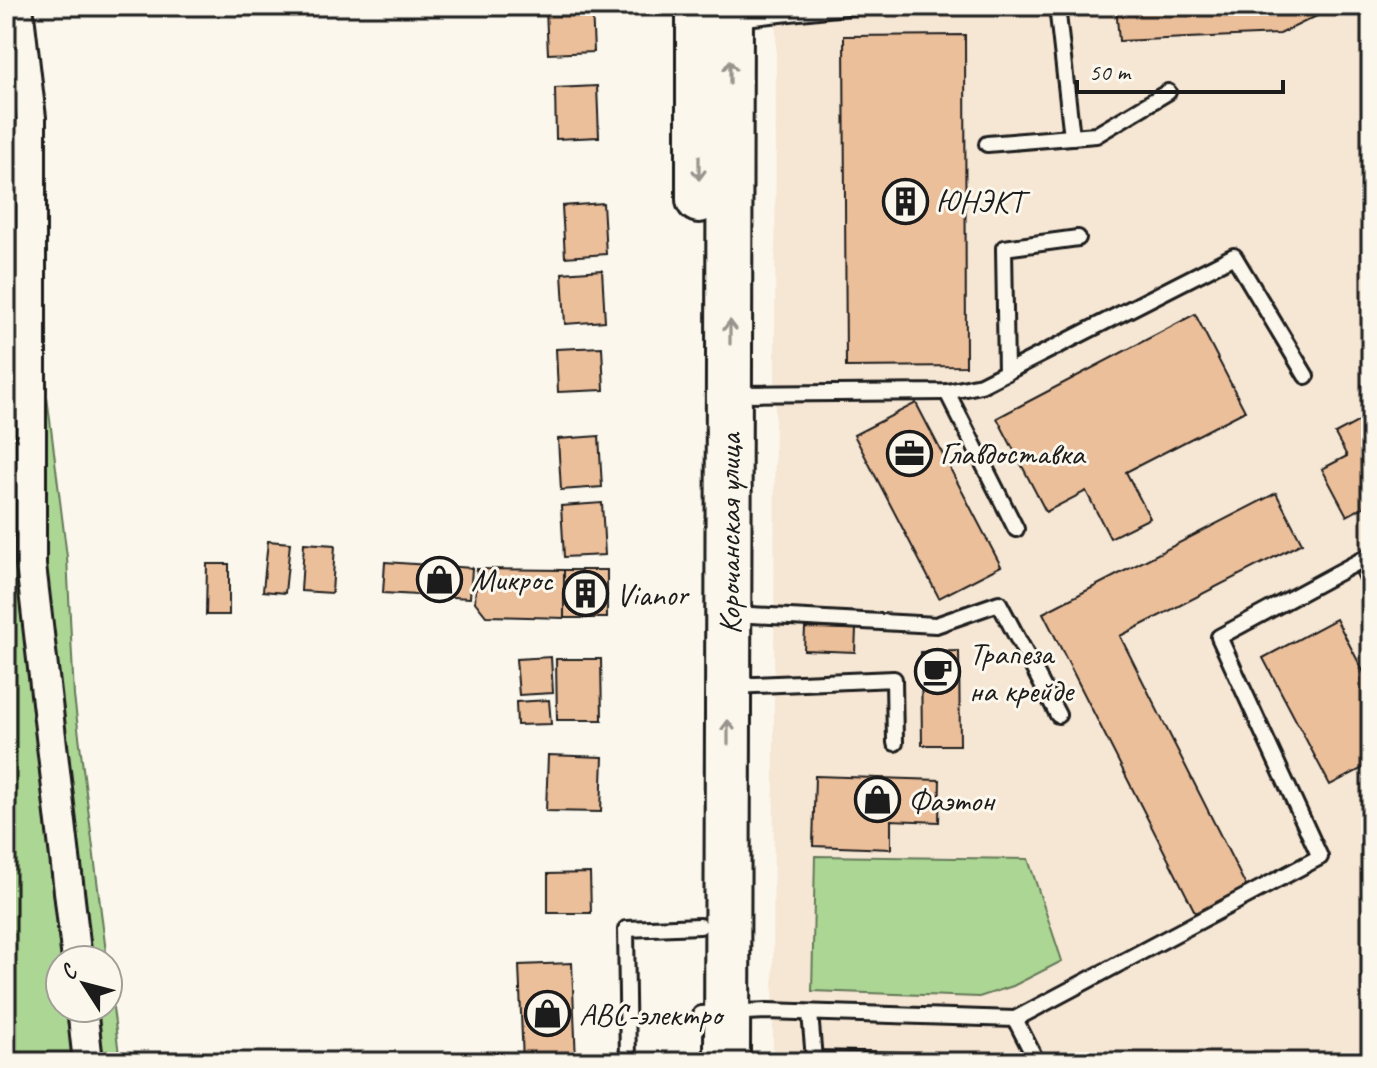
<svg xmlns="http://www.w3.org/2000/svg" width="1377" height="1068" font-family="Caveat,sans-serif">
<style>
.built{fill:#f6e6d4}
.green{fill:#acd694;stroke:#647958;stroke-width:2}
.building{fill:#ecbf9b;stroke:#1c1c1c;stroke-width:2}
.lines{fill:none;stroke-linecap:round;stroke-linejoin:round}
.lane-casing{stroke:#1c1c1c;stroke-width:20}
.street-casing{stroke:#1c1c1c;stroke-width:34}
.primary-casing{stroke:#1c1c1c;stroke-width:50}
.lane{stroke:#fbf7ec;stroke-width:14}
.street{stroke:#fbf7ec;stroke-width:28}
.primary{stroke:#fbf7ec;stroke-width:44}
.oneway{stroke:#97948e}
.labels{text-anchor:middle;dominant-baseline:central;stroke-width:6;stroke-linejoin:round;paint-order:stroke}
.poi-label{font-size:32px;fill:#1c1c1c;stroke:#fbf7ec;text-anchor:start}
.street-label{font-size:32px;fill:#1c1c1c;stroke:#fbf7ec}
</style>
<rect width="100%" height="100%" fill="#fbf7ec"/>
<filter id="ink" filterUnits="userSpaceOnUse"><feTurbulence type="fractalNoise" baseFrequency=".0125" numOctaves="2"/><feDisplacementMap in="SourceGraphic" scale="16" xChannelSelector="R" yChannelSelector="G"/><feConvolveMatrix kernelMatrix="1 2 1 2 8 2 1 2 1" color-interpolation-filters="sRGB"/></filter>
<g filter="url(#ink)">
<path class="built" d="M773,6H1371V1062H773L776,28Z"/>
<g class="green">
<path d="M6,65L67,557L74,696L107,960H60V1008H108V969L120,1062H6Z"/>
<path d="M815,856L1028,859L1062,961L1013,986L979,997L812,991Z"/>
</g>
<g class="building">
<path d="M1116,6H1337L1280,34L1119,41Z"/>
<path d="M592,8L594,52L548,54L546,10Z"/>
<path d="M965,35L966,366L846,367L844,36Z"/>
<path d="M597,86L599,137L556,139L555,88Z"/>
<path d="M603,203L606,254L565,257L562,206Z"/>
<path d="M602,270L605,321L565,324L562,273Z"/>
<path d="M1195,314L1245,411L1126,472L1150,518L1110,538L1086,491L1046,512L997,418Z"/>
<path d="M602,347L604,390L558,392L556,349Z"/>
<path d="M916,403L1001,566L939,598L854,435Z"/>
<path d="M1363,419L1371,435V503L1347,516L1322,469L1347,456L1335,434Z"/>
<path d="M599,436L602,487L561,490L558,439Z"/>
<path d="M1276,493L1302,543L1120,636L1247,888L1196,914L1043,613Z"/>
<path d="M602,503L605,555L564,557L561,506Z"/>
<path d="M268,541L290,543L285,593L263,591Z"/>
<path d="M304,543L335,545L332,593L301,591Z"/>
<path d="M385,562L472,568L470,598L383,593Z"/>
<path d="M207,564H229V615H206Z"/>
<path d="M1371,567V604L1356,574Z"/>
<path d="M477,569L564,570V618L486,616L475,602Z"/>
<rect x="564" y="570" width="43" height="48"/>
<path d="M1336,619L1371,686V764L1330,785L1263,658Z"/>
<path d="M805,628L856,629L855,652L804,650Z"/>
<path d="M959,651L960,745H922L921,652Z"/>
<path d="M551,657L553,693L519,695L516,659Z"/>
<path d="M556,659H601L602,720H557Z"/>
<path d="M549,700L551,724L517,725L516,702Z"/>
<path d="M548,755L603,757L601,812L546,811Z"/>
<path d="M815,776L940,780L939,822L891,820V849L813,846Z"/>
<path d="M590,873L591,913H548V874Z"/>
<path d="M572,963L576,1062H523L519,965Z"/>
</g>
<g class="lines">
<defs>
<g id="lane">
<path d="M1057,6L1072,137"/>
<path d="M735,19L856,6"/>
<path d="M987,144L1096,135L1168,92"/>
<path d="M1006,373L1004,248L1078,238"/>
<path d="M947,392L1016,529"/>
<path d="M734,394L947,392L981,385L1234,256L1306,376"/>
<path d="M733,614L936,625L999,603L1058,715"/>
<path d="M733,686L894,679L895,743"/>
<path d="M810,1013L814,1059"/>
<path d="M701,1014L767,1011L1015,1019L1320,857L1219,637L1371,555"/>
<path d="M1015,1019L1037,1062"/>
<path d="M628,1062L626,929L700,926"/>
<path d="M814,1062V1059L949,1062"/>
</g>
<g id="street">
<path d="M18,6L31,118V565L77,960"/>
<path d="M82,1008L88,1062"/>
</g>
<g id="primary">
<path d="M699,6V200"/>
<path d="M727,1062L730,6"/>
</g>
</defs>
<use href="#lane" class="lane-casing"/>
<use href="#street" class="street-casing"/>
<use href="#primary" class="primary-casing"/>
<use href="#lane" class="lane"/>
<use href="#street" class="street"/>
<use href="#primary" class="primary"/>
</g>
<defs><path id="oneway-shaft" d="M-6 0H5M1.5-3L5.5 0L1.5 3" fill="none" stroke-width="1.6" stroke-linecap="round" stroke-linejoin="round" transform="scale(2)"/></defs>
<g class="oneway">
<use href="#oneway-shaft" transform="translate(730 72) rotate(-90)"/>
<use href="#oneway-shaft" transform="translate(699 168) rotate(90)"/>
<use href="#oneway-shaft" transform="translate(730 332) rotate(-90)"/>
<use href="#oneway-shaft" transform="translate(728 732) rotate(-90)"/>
</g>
</g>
<defs>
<symbol id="building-ring" viewBox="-11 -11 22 22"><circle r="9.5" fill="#fbf7ec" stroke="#1c1c1c" stroke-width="1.5"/><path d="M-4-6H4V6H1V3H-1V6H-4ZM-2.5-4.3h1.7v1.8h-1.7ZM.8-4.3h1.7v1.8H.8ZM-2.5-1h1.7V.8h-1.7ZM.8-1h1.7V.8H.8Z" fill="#1c1c1c"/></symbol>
<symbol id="office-ring" viewBox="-11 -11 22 22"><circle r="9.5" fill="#fbf7ec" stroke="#1c1c1c" stroke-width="1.5"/><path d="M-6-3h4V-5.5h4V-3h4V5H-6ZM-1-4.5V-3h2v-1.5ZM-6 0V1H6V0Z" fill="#1c1c1c"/></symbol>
<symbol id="shop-ring" viewBox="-11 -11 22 22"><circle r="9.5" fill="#fbf7ec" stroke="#1c1c1c" stroke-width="1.5"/><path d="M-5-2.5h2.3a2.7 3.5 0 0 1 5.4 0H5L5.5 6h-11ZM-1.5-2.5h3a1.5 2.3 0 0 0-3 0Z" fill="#1c1c1c"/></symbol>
<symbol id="cafe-ring" viewBox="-11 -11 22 22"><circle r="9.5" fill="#fbf7ec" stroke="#1c1c1c" stroke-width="1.5"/><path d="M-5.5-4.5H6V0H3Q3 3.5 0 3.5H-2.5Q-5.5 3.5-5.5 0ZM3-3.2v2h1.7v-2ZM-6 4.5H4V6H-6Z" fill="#1c1c1c"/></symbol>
</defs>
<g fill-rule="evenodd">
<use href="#building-ring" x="880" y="176" width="51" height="51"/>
<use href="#office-ring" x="884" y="428" width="51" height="51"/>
<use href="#shop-ring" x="414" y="554" width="51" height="51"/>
<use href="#building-ring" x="560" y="568" width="51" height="51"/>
<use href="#cafe-ring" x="912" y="646" width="51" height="51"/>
<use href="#shop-ring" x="852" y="774" width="51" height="51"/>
<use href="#shop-ring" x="522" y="988" width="51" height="51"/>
</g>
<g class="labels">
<g class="poi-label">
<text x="936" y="201">ЮНЭКТ</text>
<text x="940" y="453">Главдоставка</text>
<text x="471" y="579">Микрос</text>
<text x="616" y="594">Vianor</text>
<text x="969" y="653">Трапеза<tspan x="969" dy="37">на крейде</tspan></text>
<text x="908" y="800">Фаэтон</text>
<text x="579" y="1014">АВС-электро</text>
</g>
<g class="street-label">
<text transform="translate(729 534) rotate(-90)">Корочанская улица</text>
</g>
</g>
<rect width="1377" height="1068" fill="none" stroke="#fbf7ec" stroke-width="32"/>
<rect x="16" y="16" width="1345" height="1036" fill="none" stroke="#1c1c1c" stroke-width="3" filter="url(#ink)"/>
<g transform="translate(84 984) rotate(306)"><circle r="38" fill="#fbf7ec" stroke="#a29f99" stroke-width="2"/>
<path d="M0-6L14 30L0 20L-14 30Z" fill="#1c1c1c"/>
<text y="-12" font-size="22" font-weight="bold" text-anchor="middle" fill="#1c1c1c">С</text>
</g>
<path d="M1077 80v12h206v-12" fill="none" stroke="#1c1c1c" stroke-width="4"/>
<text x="1089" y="80" font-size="24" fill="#1c1c1c" stroke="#fbf7ec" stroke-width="6" paint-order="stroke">50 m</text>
</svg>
